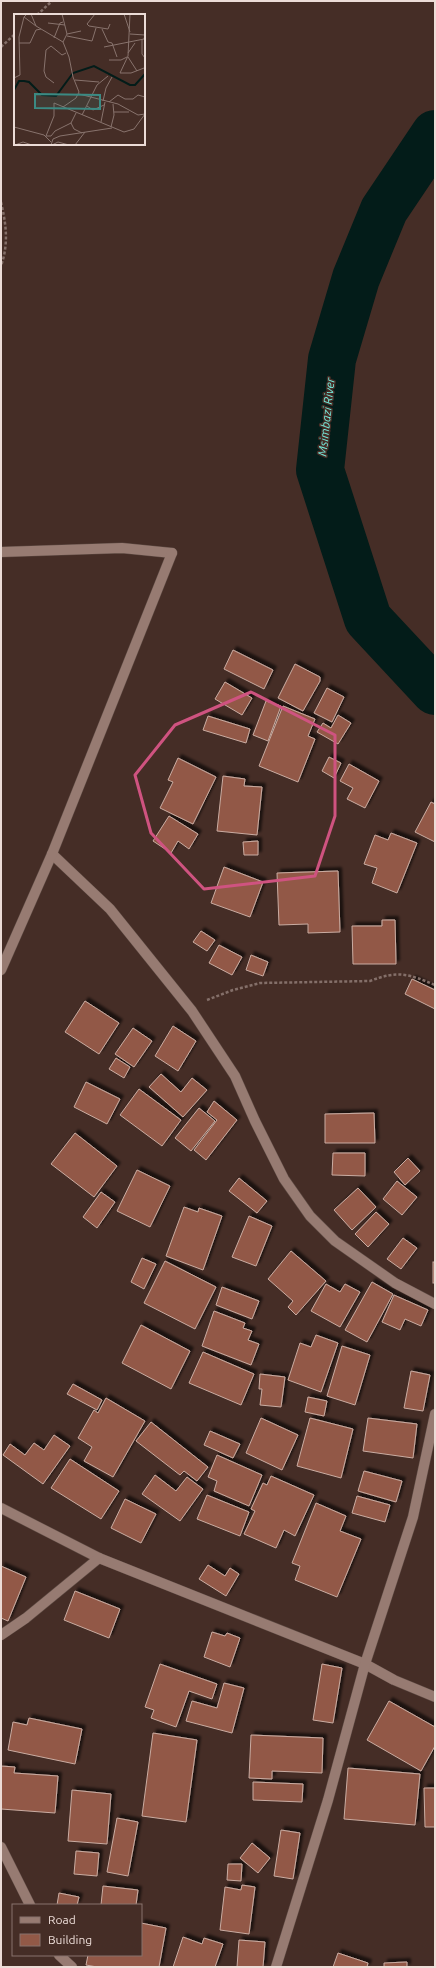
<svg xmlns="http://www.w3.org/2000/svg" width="436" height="1968" font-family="Ubuntu,sans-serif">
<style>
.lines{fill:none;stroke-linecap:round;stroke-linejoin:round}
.river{stroke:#031c19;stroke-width:48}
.building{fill:#925947;stroke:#caaca2;filter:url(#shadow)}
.street-casing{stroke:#5c4942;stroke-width:11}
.secondary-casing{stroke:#5c4942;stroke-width:11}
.path{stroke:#846f69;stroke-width:2.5;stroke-dasharray:3 2;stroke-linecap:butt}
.street{stroke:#977b72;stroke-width:10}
.secondary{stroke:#977b72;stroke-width:10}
.marked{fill:none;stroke:#cf5380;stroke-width:3;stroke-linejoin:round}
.labels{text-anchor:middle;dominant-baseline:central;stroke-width:3;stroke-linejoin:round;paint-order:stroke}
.water-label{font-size:12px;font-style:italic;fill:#75ecdd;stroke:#452d26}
.inset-river{fill:none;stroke:#031c19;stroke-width:2}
.inset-road{fill:none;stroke:#88736d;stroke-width:1}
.view{fill:#3b8a83;fill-opacity:0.15;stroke:#3b8a83;stroke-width:2}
.inset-edge{fill:none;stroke:#ecdcd7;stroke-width:2}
</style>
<defs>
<filter id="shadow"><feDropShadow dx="3.5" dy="-3.5" stdDeviation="1" flood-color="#0009"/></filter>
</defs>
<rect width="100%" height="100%" fill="#452d26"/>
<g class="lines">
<path class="river" d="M435,134L384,210L356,278L332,359L320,470L368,619L435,691"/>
</g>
<g class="building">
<path d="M233,650L273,670L264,689L224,669Z"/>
<path d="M295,664L320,677V681L303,711L278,698Z"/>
<path d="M225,682L252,698L242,715L215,699Z"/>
<path d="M327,688L344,697L332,722L314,713Z"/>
<path d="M266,701L281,706L268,741L253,735Z"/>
<path d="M283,706L315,719L308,736L315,739L298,782L259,766Z"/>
<path d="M338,715L351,723L338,744L317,732L323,723L331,728Z"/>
<path d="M208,716L250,729L246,743L203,730Z"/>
<path d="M329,757L341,763L334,778L322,771Z"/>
<path d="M178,758L216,777L193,824L160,808L173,782L168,780Z"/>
<path d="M349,764L379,781L365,808L347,799L353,788L340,781Z"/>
<path d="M223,776L245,779L244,786L262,787L257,835L217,831Z"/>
<path d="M431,802L435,804V842L415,832Z"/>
<path d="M169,816L198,834L189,849L178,841L171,853L153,841Z"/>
<path d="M391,833L417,843L397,893L372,883L377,868L364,864L375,835L388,840Z"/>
<path d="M258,841V855H244L243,842Z"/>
<path d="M224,867L263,882L250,917L211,903Z"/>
<path d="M338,871L340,932L308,933V924L279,925L277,873Z"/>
<path d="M382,920H395L396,964H353L352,926H382Z"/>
<path d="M201,931L215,940L207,951L193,942Z"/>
<path d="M219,945L242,957L232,975L209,963Z"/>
<path d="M251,955L268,962L263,976L246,970Z"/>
<path d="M412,979L435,990V1009L405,994Z"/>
<path d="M85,1001L119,1023L99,1054L65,1032Z"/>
<path d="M173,1026L196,1041L178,1071L155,1056Z"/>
<path d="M133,1028L152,1041L134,1067L115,1054Z"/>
<path d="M116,1058L130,1067L124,1078L109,1069Z"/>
<path d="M161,1074L181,1092L192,1078L207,1090L183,1117L149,1087Z"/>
<path d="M86,1082L120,1099L107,1124L74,1107Z"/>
<path d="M139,1089L181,1120L162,1146L120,1115Z"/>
<path d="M214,1101L237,1120L206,1160L194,1150L217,1120L207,1112Z"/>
<path d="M199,1108L215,1121L191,1151L175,1138Z"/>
<path d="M374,1113L375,1143H325V1114Z"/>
<path d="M75,1133L117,1166L94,1197L51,1164Z"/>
<path d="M333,1153H365V1176L332,1175Z"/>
<path d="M408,1158L420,1171L405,1185L394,1172Z"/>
<path d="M137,1170L170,1186L150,1227L117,1211Z"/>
<path d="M239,1178L267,1201L257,1213L229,1191Z"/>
<path d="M397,1181L417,1197L402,1215L383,1199Z"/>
<path d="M358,1188L376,1207L352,1230L334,1210Z"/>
<path d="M101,1192L115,1202L97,1228L83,1217Z"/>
<path d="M184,1207L198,1212L199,1208L222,1216L203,1270L166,1256Z"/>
<path d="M376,1212L389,1224L368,1247L355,1234Z"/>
<path d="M249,1216L272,1226L256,1266L232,1257Z"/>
<path d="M403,1238L417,1248L401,1269L387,1259Z"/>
<path d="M291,1251L326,1281L296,1315L288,1307L293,1301L268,1279Z"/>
<path d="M142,1258L156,1264L144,1289L131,1282Z"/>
<path d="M165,1261L216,1287L195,1329L144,1303Z"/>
<rect x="433" y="1262" width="2" height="21"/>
<path d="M372,1282L393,1294L367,1342L345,1330Z"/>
<path d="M326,1284L340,1292L345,1284L360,1292L340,1327L311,1311Z"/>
<path d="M222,1287L259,1301L252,1319L216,1305Z"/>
<path d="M394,1295L428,1310L421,1326L405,1319L400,1330L382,1322Z"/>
<path d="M214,1311L245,1323L243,1328L252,1331L248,1340L259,1344L251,1365L202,1346Z"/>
<path d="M141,1325L190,1351L171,1389L122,1363Z"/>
<path d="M316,1335L338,1343L321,1392L288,1380L300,1343L311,1347Z"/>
<path d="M342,1346L370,1355L355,1405L327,1396Z"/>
<path d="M203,1352L254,1374L241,1405L189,1383Z"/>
<path d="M411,1371L430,1375L423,1411L404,1408Z"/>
<path d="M260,1374L285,1377L281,1407L260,1405L262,1389H259Z"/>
<path d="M73,1384L102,1400L97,1410L67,1394Z"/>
<path d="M308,1397L327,1401L324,1416L305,1412Z"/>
<path d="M106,1398L145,1421L113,1477L84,1461L92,1447L78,1438L94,1410L98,1413Z"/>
<path d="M261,1418L298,1435L282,1470L246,1453Z"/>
<path d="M310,1418L353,1429L341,1478L297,1466Z"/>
<path d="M368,1418L417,1424L413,1458L363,1451Z"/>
<path d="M151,1422L208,1467L197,1481L184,1471L180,1475L136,1441Z"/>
<path d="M210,1431L240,1444L233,1458L204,1445Z"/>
<path d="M54,1435L70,1446L43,1484L3,1455L10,1444L25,1455L34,1443L44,1450Z"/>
<path d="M217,1455L262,1475L249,1506L214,1491L217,1481L208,1477Z"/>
<path d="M70,1459L119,1491L101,1519L51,1488Z"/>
<path d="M364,1471L402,1481L396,1502L358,1491Z"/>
<path d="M155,1475L176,1491L187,1477L203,1489L180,1521L142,1494Z"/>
<path d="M271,1476L314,1495L295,1536L284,1530L276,1548L244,1534L255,1511L251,1509L263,1483L267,1485Z"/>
<path d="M207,1495L249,1512L240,1536L197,1519Z"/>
<path d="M357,1496L390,1505L385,1522L352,1513Z"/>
<path d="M125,1499L156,1514L141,1543L111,1528Z"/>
<path d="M316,1503L346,1516L340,1531L361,1539L337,1597L295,1580L300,1566L292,1563Z"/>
<path d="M208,1565L225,1576L230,1568L239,1574L226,1596L199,1579Z"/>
<path d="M1,1566L26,1577L8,1621L1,1618Z"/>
<path d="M75,1591L120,1609L109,1638L64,1620Z"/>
<path d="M212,1632L225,1636L227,1633L240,1638L230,1667L204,1657Z"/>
<path d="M160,1664L217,1684L212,1699L189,1691L176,1727L151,1718L154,1710L145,1707Z"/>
<path d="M322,1664L342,1668L333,1723L313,1720Z"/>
<path d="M224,1683L244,1688L232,1733L186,1721L192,1701L217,1708Z"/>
<path d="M389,1701L435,1727V1746L421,1771L367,1740Z"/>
<path d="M29,1718L82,1729L75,1764L8,1750L13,1722L27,1725Z"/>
<path d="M153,1733L197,1740L186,1822L142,1816Z"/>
<path d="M251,1735L323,1738L322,1773L272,1771V1779L249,1778Z"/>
<path d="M1,1766L15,1767L14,1773L58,1776L55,1813L1,1809Z"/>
<path d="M348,1768L420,1774L415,1825L344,1819Z"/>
<path d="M253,1782L303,1784L302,1802L253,1800Z"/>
<path d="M424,1788H435V1827H425Z"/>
<path d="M72,1790L111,1794L107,1844L68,1841Z"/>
<path d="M117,1818L138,1822L128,1876L107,1872Z"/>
<path d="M281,1830L300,1833L293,1879L274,1876Z"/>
<path d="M252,1843L270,1858L258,1873L240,1858Z"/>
<path d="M76,1851L99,1853L97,1876L74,1874Z"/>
<path d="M228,1864H242L241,1881L227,1880Z"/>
<path d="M242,1885L255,1887L249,1934L220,1930L225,1887L241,1890Z"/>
<path d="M103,1886L138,1890L136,1905H101Z"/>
<path d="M59,1893L79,1897L77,1905H57Z"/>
<path d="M141,1923L166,1928L159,1967H97L86,1965L88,1955H141Z"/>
<path d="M183,1937L202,1944L204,1938L223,1944L215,1967H173Z"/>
<path d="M239,1940L265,1942L263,1967H237Z"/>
<path d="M338,1953L368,1963L367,1967H333Z"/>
<path d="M407,1962V1967H384V1963Z"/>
</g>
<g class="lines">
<defs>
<g id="street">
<path d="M1,552L122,548L172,553"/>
<path d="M52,854L110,909L192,1011L235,1076L255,1121L284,1179L310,1216L335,1241L395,1283L435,1304"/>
<path d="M1,1508L99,1558L365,1664L394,1680L435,1697"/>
<path d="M1,1635L26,1618L99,1558"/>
<path d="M1,1847L30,1905"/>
<path d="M59,1955L72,1967"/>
<path d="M276,1967L328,1800L365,1664L413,1517L435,1414"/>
</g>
<path id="secondary" d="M1,970L52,854L172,553"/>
</defs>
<use href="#street" class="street-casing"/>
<use href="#secondary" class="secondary-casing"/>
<g class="path">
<path d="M37,15L52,1"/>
<path d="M1,47L15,34"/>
<path d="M1,202C6,224 9,243 1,266"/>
<path d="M207,1000L233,990L260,983L370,981C398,970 409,974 435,985"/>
</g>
<use href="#street" class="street"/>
<use href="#secondary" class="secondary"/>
</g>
<path class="marked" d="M251,692L335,735V816L315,876L204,889L151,833L135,775L175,725Z"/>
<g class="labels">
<g class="water-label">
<text transform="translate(326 417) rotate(-84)">Msimbazi River</text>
</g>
</g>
<g transform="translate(14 14)">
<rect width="131" height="131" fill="#452d26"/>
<path class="inset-river" d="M0,76L5,67H10L15,68L28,81L42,82L59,59L80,52L116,71H121L131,60"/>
<path class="inset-road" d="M17,0L22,12L49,28L55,43L59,63L65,78L62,84L49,93M48,0L53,20L49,28M81,0L73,10L75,12L94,15L96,10M110,0L116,18M116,0L114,42L106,59H117L130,54M10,3L22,12M34,9L51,11M88,15L94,28L98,29L103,43M53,20L67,17M116,20L131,21M53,22L78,27L82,14M40,24L46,9L49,8M128,25V40L131,44M115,28L130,25L131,21M5,29H16L22,16L27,15M90,33L115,28M114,39L121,29M114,43L123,57M95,46H107L113,43M0,64L6,61L5,23L10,3L13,0M61,66L85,68M40,69L32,63L30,57L32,36L37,32L48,41L52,39M65,80L104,90L124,101L131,100M89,87L92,74L98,63M95,88L104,81L111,85H119L124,81L131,83M73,92L79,96L90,91M100,98H115M62,99L57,109L41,117L37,122H32L40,102V89L110,118L120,115L131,100M68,101L83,71L94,62M87,108L91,88M57,109L60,115L68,119M0,113L30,121L37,128M97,113L100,101L99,90M1,131L9,128L18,131M37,131L39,125L46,122L98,114M38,131L44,128L55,131M61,131L71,118"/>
<path class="view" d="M21,80L86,81V95L21,94Z"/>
<rect width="131" height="131" class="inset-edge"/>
</g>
<rect width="436" height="1968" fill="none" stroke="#ecdcd7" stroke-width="4"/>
<rect x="12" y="1904" width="130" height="52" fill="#452d26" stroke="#88736d"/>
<rect x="20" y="1917" width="20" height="6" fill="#977b72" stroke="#88736d"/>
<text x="48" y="1924" font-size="12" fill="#ecdcd7">Road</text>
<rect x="20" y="1934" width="20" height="12" fill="#925947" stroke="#88736d"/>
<text x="48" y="1944" font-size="12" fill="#ecdcd7">Building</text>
</svg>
